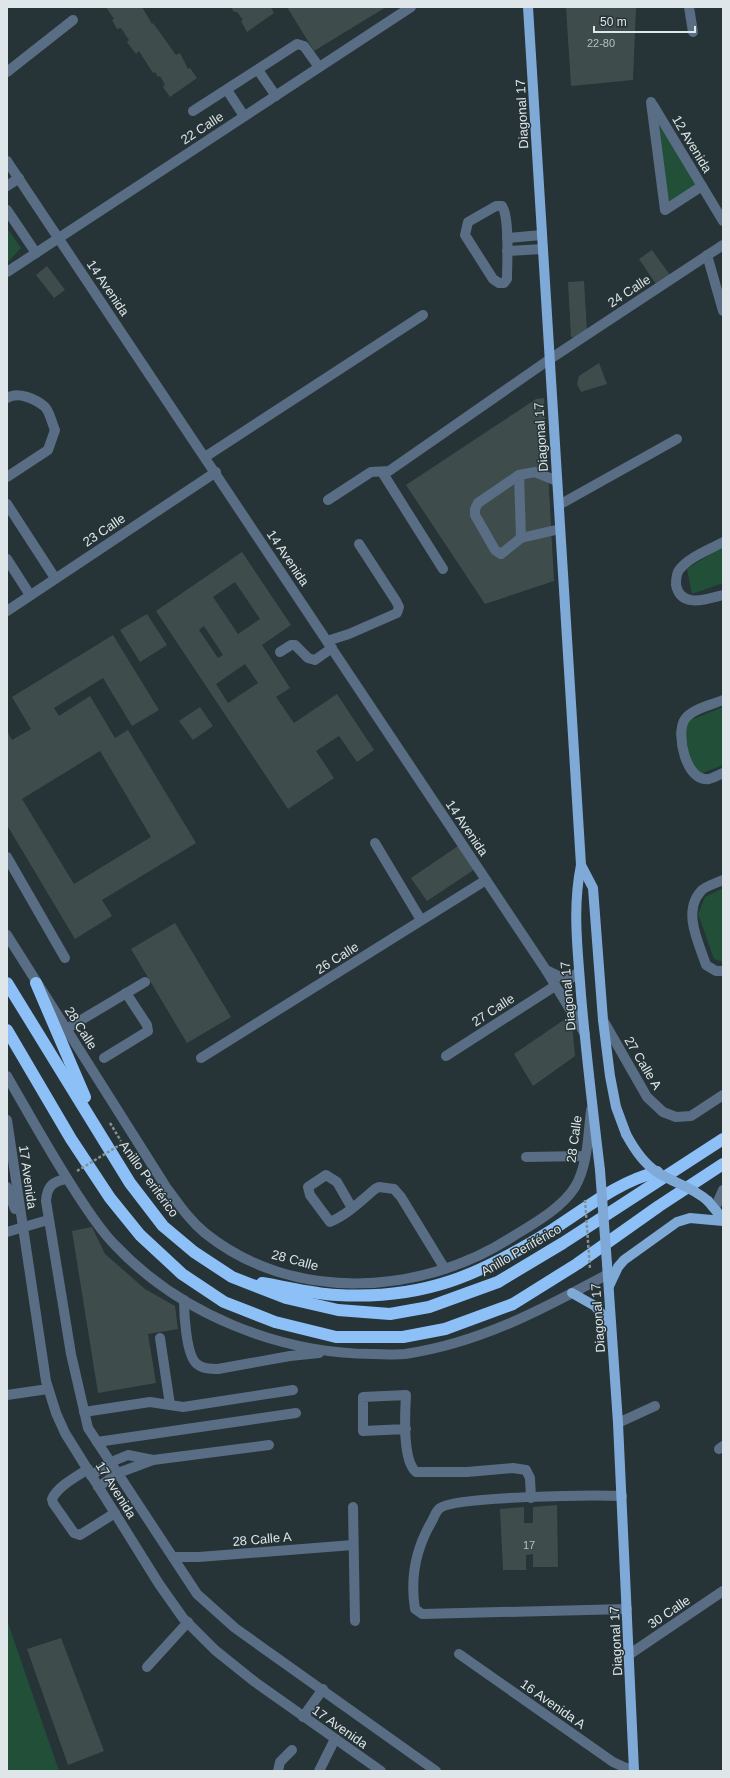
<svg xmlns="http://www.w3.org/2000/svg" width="730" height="1778" font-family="Arial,sans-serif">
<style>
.green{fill:#224f38}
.building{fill:#3e4d4c;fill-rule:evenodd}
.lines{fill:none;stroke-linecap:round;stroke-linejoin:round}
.path{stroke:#859093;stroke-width:2.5;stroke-dasharray:3 2;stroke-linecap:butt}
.minor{stroke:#596d84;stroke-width:10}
.major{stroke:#7fa9d7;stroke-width:10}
.highway{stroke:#8ec0f8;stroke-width:12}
.path-bridge{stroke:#859093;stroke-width:2.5;stroke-dasharray:3 2;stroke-linecap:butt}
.major-bridge{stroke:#7fa9d7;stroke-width:10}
.labels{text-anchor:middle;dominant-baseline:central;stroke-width:3;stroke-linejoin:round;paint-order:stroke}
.number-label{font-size:11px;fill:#b6c0c2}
.street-label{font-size:13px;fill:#dee6e9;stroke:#263337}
</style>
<rect width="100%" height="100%" fill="#263337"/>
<g class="green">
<path d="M657,121L698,186L669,204Z"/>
<path d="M7,228L21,248L7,263Z"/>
<path d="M723,546V583L692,594L687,569Z"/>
<path d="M723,707V765L695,776L686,772L675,732L680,724Z"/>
<path d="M723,888V962L714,959L698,914L705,897Z"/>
<path d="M7,1620L59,1771H7Z"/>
</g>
<g class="building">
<path d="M106,7H142L152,24L153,23L176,55L180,53L188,69L190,68L197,78L170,97L163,87L165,85L160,76L158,77L155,72L153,73L139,51L136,54L127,42L129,40L121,28L117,29L112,20L114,19Z"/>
<path d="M231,7H271L274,13L247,32L241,21L243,20L237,12H234Z"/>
<path d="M287,7H386L314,51Z"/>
<path d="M566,7H636L633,80L571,86Z"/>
<path d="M652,250L670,275L656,284L639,259Z"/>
<path d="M47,266L65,290L54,298L36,275Z"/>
<path d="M584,281L587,331L575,338L571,337L568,282Z"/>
<path d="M599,363L607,384L581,392L577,384L579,376Z"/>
<path d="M544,398L554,581L485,604L406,485L536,399Z"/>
<path d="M242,552L291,625L262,645L290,688L276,697L294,723L337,694L374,750L357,762L339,736L316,751L334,778L288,809L156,611ZM235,582L260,619L238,634L213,597ZM204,626L223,655L218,658L199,630ZM245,664L258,683L228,703L216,684Z"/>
<path d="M147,614L167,645L140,662L120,630Z"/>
<path d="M113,635L159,710L132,726L103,678L54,708L59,716L90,696L115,738L128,730L196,843L102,900L112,916L75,939L7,825V731L12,740L31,729L12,697ZM100,751L151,837L74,884L22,799Z"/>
<path d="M200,707L213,726L193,740L179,721Z"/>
<path d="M461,844L475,869L427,901L411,878Z"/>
<path d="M175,923L231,1017L187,1043L131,949Z"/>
<path d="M571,1015L575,1056L533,1086L514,1054Z"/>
<path d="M92,1227L105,1254L145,1289L175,1306L178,1329L148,1334L156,1383L98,1393L72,1231Z"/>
<path d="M557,1505L558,1567H533V1554L526,1555V1570H503L500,1509L524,1507V1523H533V1507Z"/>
<path d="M61,1638L104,1751L68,1765L27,1649Z"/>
</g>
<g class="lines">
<path class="path" d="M110,1123L121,1141"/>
<g class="minor">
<path d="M689,7L693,32"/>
<path d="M258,70L276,96"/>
<path d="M7,72L73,20"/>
<path d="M227,90L244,116"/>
<path d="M651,102L665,210L702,186"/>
<path d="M653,105L723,221"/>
<path d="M193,111L297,44L304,46L319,67"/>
<path d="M7,161L546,970L585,1034"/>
<path d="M7,186L19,178"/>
<path d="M496,206H502C510,218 507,263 507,279L504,283H499L493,279L465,235L468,222Z"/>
<path d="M7,210L36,253"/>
<path d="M507,238L542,235"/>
<path d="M507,251L543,249"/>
<path d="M707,255L723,311"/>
<path d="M7,272L411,7"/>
<path d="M7,398C18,391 36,399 45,407C50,412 52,424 55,430L48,450L7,477"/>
<path d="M205,457L423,315"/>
<path d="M382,472L443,569"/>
<path d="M519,475L521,538"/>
<path d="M557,481L535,472L519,475L478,503L475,509V515L495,550L501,554L521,538L560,529"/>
<path d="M328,500L371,472L389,471L550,359L723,245"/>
<path d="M7,504L55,578"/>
<path d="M559,505L677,439"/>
<path d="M723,542C709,550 689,557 679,570C676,574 676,581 676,585C681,609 707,599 723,595"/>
<path d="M7,559L30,595"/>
<path d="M7,611L216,472"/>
<path d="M327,641L349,634L397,613L399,607L396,601L359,544"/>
<path d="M280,652L291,645H295L308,658L315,660L332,648"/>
<path d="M723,700C711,705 692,709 685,719C675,733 686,783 709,779C713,778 719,775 723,773"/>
<path d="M375,843L421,920"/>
<path d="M7,857L65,958"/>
<path d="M723,880C717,883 705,886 701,891C682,912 699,943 706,965L716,971H723"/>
<path d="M7,935L166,1187C178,1203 189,1220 205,1233C292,1303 421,1296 512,1237C533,1224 562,1208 575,1187C588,1165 588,1135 591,1110"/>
<path d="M546,970L567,980L573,977L579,971"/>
<path d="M603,1020L647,1097L663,1112L676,1117L691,1116L723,1095"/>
<path d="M66,1029L145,982"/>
<path d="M446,1056L555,986"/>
<path d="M104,1058L148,1031L147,1025L126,993"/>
<path d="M201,1058L486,880"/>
<path d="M7,1076C30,1116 52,1156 77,1194C89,1212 100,1230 115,1245C180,1314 278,1353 372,1354C382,1354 394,1355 405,1354C480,1343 543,1309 608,1274"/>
<path d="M7,1120L46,1381L56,1413L65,1433L159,1584L183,1618L215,1650L255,1682L381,1771"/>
<path d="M526,1157L585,1156"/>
<path d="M67,1179C53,1181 47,1186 46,1201L71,1354L88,1428L197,1594L235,1628L436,1771"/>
<path d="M7,1187L15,1209"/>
<path d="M352,1208L337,1182L326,1175L308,1187L310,1195L330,1222C347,1215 361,1201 375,1189L379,1187L394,1189L401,1197L445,1269"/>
<path d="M715,1208L723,1190"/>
<path d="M7,1232L48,1220"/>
<path d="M184,1300C184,1313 186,1356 197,1364C203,1369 211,1369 218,1369L290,1356L319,1353"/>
<path d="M160,1338L170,1405"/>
<path d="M7,1395L48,1389"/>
<path d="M84,1412L150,1402L183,1407L293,1390"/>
<path d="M618,1423L655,1406"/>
<path d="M406,1429L363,1431V1397L406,1395C405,1413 402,1460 416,1472H467L513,1468L526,1470L530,1478L531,1498"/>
<path d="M97,1442L296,1413"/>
<path d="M719,1449L723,1446"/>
<path d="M88,1469C76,1477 58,1486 52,1499L53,1503L74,1533L80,1535L115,1513"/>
<path d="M91,1476L111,1462L128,1455L153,1460"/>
<path d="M98,1487L118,1473L153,1460L269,1445"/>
<path d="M622,1496C596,1495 454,1496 440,1508C436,1511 434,1517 432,1521C416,1548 410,1578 415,1609L422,1614L627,1609"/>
<path d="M353,1507L355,1621"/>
<path d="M173,1557H199L353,1545"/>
<path d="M459,1654L613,1762L626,1768L634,1769"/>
<path d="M630,1654L723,1591"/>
<path d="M147,1667L188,1622"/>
<path d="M303,1717L323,1689"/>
<path d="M278,1771L280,1762L292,1750"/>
<path d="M319,1771L335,1739"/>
</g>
<g class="major">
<path d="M528,7L581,865C572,909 578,951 581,995C586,1054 593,1112 600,1170"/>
<path d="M581,865L593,888L603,1020L610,1076L616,1107L626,1134"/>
<path d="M708,1201L723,1219"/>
<path d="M607,1264L618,1423L634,1771"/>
<path d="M609,1286L618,1267L624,1260L677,1222L690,1218L723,1221"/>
<path d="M572,1293L595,1306L611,1325"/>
</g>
<g class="highway">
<path d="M7,983L130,1183L163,1226L194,1252L232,1277L286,1298L338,1310L390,1314L429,1307L498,1282L563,1243L723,1139"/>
<path d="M36,983L85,1097"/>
<path d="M7,1030L71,1139L110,1198L140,1235L182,1274L224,1302L275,1322L336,1337H403L445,1329L513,1304L577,1264L659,1206L723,1164"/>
<path d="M262,1283C287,1287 312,1294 337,1295C424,1300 480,1275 552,1230C585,1209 619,1181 657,1172"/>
</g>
<g class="path-bridge">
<path d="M77,1171L123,1143"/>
<path d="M585,1200L590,1269"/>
</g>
<g class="major-bridge">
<path d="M626,1134C634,1149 643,1163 657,1172C675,1184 691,1186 708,1201"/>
<path d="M600,1170L607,1264"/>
</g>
</g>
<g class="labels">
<g class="number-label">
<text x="601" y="43">22-80</text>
<text x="529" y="1545">17</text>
</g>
<g class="street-label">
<text transform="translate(522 114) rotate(-93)">Diagonal 17</text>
<text transform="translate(202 128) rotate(-33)">22 Calle</text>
<text transform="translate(692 144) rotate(59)">12 Avenida</text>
<text transform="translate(108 288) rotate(56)">14 Avenida</text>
<text transform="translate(629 291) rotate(-33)">24 Calle</text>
<text transform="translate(541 437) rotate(-94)">Diagonal 17</text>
<text transform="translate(104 530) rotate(-34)">23 Calle</text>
<text transform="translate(288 558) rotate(56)">14 Avenida</text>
<text transform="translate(467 828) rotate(56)">14 Avenida</text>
<text transform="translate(337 958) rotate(-32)">26 Calle</text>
<text transform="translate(568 996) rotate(-95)">Diagonal 17</text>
<text transform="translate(493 1010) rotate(-33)">27 Calle</text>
<text transform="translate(81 1028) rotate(57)">28 Calle</text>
<text transform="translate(643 1063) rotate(59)">27 Calle A</text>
<text transform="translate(574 1139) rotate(-82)">28 Calle</text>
<text transform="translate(28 1177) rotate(82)">17 Avenida</text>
<text transform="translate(149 1179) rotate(54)">Anillo Periférico</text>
<text transform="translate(521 1250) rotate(-30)">Anillo Periférico</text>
<text transform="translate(295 1260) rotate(15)">28 Calle</text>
<text transform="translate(598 1318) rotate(-94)">Diagonal 17</text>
<text transform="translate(116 1490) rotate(58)">17 Avenida</text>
<text transform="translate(262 1539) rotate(-5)">28 Calle A</text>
<text transform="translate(669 1612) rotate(-34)">30 Calle</text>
<text transform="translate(616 1641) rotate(-93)">Diagonal 17</text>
<text transform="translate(553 1704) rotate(35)">16 Avenida A</text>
<text transform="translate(340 1727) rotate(35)">17 Avenida</text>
</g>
</g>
<rect width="730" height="1778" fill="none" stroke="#dee6e9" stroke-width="16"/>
<path d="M594 26v6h101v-6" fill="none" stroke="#dee6e9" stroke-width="2"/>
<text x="600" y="26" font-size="12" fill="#dee6e9" stroke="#263337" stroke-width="3" paint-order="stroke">50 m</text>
</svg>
